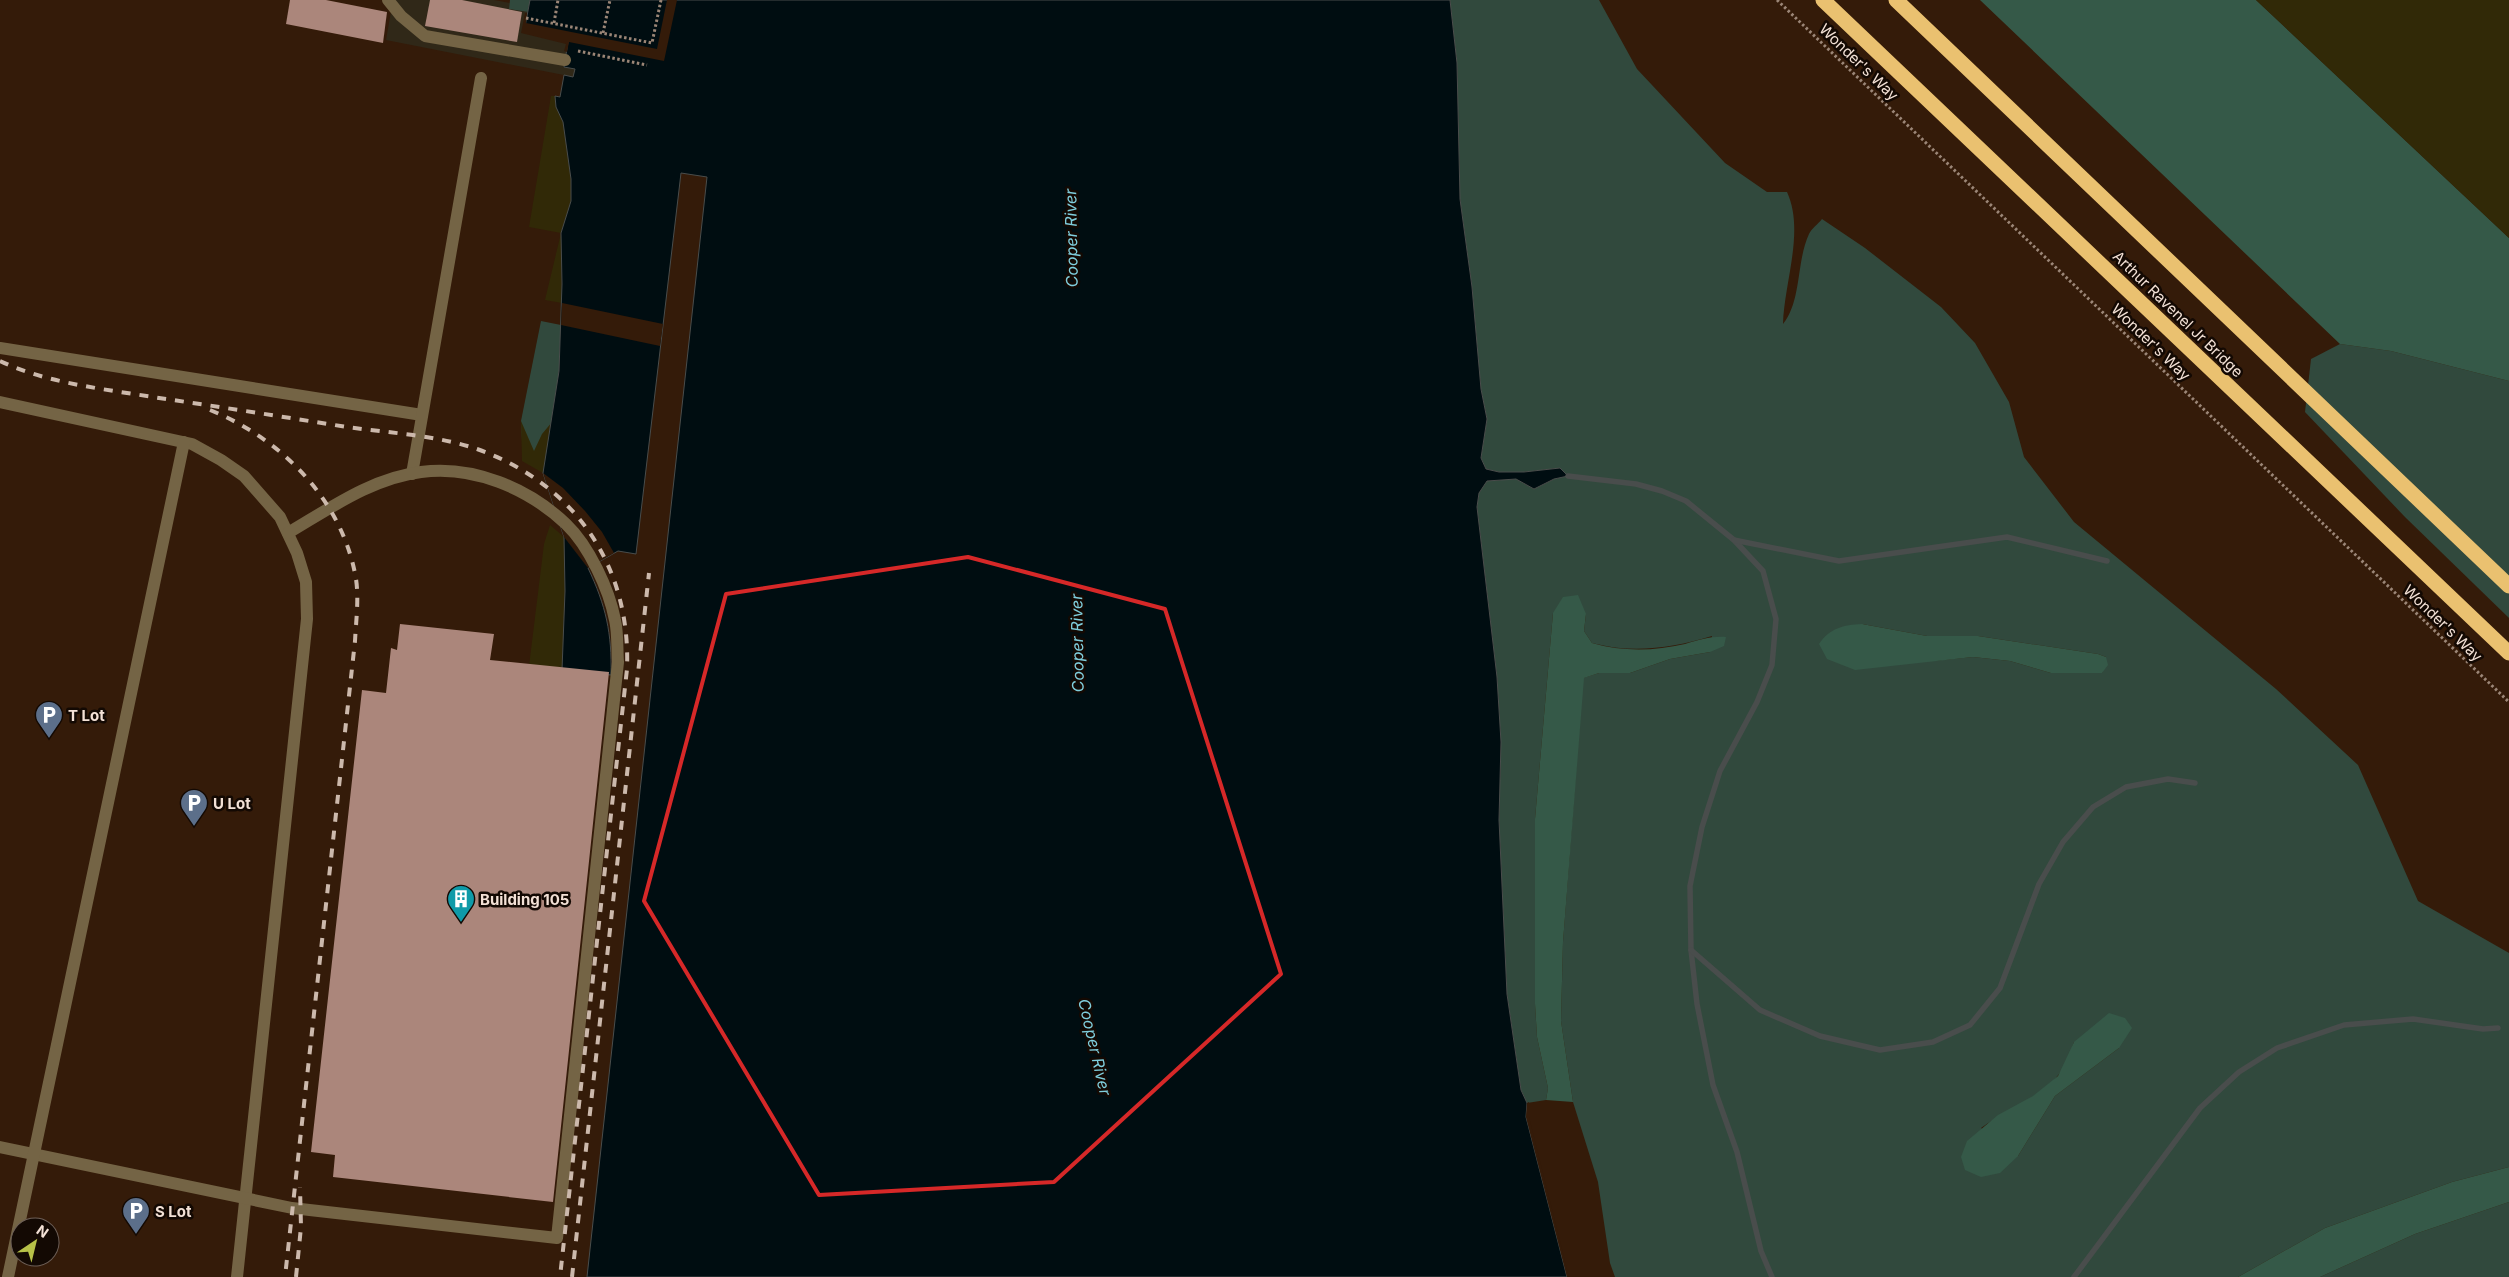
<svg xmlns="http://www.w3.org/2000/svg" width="2509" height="1277" font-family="Inter,sans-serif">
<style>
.commercial{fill:#302818}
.green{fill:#31493d;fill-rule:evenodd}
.forest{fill:#355948}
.sand{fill:#312907}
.water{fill:#000d11;stroke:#494d4c}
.pier{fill:#341b09}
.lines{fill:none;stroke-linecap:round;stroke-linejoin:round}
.stream{stroke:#494d4c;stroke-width:5.5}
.building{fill:#ab867b}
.path{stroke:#9b8677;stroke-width:3;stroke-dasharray:2.5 2.5;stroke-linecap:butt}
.minor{stroke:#746445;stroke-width:12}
.highway{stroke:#eac170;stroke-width:15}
.rail{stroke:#ccb9ac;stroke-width:4;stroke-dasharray:9 9;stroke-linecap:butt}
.marked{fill:none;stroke:#d62828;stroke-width:4;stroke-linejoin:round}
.labels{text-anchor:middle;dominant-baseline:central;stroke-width:5;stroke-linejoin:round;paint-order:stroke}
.street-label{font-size:15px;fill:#f3e1d6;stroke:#130903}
.poi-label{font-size:15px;font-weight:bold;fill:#f3e1d6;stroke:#130903;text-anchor:start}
.water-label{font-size:16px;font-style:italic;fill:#7fcedd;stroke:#130903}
</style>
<rect width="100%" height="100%" fill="#341b09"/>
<path class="commercial" d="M393,0H494L510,3L509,9L528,12L569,42L564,67L575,68L574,77L386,40Z"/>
<g class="green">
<path d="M510,0H530L528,12L509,9Z"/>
<path d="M1450,0H1599L1637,69L1725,163L1767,192H1787C1805,231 1784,283 1783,324C1802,300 1796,262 1809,234C1811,229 1818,224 1822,219L1865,248L1941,307L1975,343L2009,402L2024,457L2074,522L2276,689L2358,765L2418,901L2509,953V1167L2452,1182L2325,1228L2238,1277H1615L1610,1263L1598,1182L1573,1102L1561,1021L1563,942L1583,678L1599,673H1630L1670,659L1710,652L1712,636C1672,648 1633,654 1592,643L1584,631L1586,614L1553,613L1535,819V1004L1537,1037L1548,1088L1546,1100L1527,1103L1521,1090L1507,994L1499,820L1501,742L1497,677L1477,507L1479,493L1487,481L1516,479L1534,489L1554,479L1567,476L1560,468L1524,472H1499L1486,469L1481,458L1487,419L1481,389L1472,287L1460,199L1457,63ZM1862,624L1927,636H1978L2098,654L2106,657L2102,673H2051L2010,661L1973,657L1932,661ZM2074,1042L2119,1048L2055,1096L2018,1156L1981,1128C2004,1111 2042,1097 2059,1074C2066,1065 2070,1053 2074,1042Z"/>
<path d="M541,321L561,325L559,371L548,446L534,454L522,440L521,421Z"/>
<path d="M2340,344L2391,351L2509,381V618L2405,517L2305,412L2311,359Z"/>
<path d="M2509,1202V1277H2320L2415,1234Z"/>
</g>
<g class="forest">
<path d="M1980,0H2256L2509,238V381L2391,351L2340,344Z"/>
<path d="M1578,595L1586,614L1584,631L1592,643C1623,652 1654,651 1685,644C1699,640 1711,636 1726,637L1724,646L1710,652L1670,659L1630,673H1599L1584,678L1563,942L1561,1021L1573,1102L1546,1100L1548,1088L1537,1037L1535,1004V819L1553,613L1563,597Z"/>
<path d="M1862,624L1927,636H1978L2098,654L2106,657L2108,665L2102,673H2051L2010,661L1973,657L1855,670L1827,659L1819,644C1830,628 1843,625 1862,624Z"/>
<path d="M2109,1013L2125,1018L2132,1028L2119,1048L2055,1096L2018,1156L2000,1173L1981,1177L1965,1170L1961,1157L1967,1141L1998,1115L2033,1096L2058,1076L2074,1042Z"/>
<path d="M2509,1167V1202L2415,1234L2320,1277H2238L2325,1228L2452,1182Z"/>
</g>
<g class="sand">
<path d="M2256,0H2509V238Z"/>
<path d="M551,96H555L556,107L563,122L571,179V201L561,233L562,303L545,300L561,233L529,227Z"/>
<path d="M521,421L534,451L542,434L552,422L543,473L522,461Z"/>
<path d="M550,525L564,537L565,591L562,670L529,666L544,544Z"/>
</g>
<path class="water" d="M530,0H1450L1457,63L1460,199L1472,287L1481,389L1487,419L1481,458L1486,469L1499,472H1524L1560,468L1568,476L1554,479L1534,489L1516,479L1487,481L1479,493L1477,507L1497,677L1501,742L1499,820L1507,994L1521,1090L1527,1103L1526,1117L1567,1277H587L707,177L681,173L636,554L618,551L588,568C606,606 612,633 611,675L562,670L565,591L564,537L543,473L559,371L562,284L561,233L571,201V179L563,122L556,107L555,96L560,97L564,75L573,77L575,69L564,67L568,42L524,32Z"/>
<g class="pier">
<path d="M667,0H677L664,61L569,42L567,52L564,51L566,44L521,33L525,13H527L526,23L657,49Z"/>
<path d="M562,303L663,324L660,346L561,325Z"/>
<path d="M543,473L563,488L585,511L602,532L614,553L588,568L564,537Z"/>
<path d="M1529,1102V1117L1569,1277H1567L1526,1117L1527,1103Z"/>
</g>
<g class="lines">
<g class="stream">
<path d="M1568,476L1636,484L1662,491L1686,501L1734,540L1763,571L1776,619L1772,665L1757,702L1720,771L1702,827L1690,886L1691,950L1697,1004L1713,1085L1737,1152L1761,1251L1772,1277"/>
<path d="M1734,540L1839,561L2007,537L2107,561"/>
<path d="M1691,950L1760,1010L1820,1036L1880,1050L1933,1042L1970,1025L2000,988L2039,884L2063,842L2093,807L2126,787L2168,779L2195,783"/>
<path d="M2074,1277L2200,1108L2239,1072L2277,1048L2344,1025L2413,1019L2483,1029L2498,1028"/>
</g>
</g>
<g class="building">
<path d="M290,0H326L387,12L383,43L286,24Z"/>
<path d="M430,0H462L522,12L517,42L425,26Z"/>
<path d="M400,624L494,634L490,660L609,672L553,1202L333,1177L335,1155L311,1152L362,690L386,693L391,648L397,650Z"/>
</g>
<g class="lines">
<g class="path">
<path d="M1777,0L2509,702"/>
<path d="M526,18L652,43L661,0"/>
<path d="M554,23L558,0"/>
<path d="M603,33L610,0"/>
<path d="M578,51L647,65"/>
</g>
<g class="minor">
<path d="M388,0L401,16L425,36L565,60"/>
<path d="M0,348L422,415"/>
<path d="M0,402L192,444L221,460L244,476L280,517L297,553L306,582L307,619L237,1277"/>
<path d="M412,474L481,78"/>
<path d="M0,1147L292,1208L557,1238L618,662C617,648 618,633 615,620C609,589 589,546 566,524C528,488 473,465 421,472C372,478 329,509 288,533"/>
<path d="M8,1277L184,442"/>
</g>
<g class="highway">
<path d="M1823,0L2509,653"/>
<path d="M1896,0L2509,586"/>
</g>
<g class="rail">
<path d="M0,361C49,384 105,389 159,398C221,407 284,417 347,427C389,433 436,435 477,449C575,484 631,566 627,669L560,1277"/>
<path d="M210,410C282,439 343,501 356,579C359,599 356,621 355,641L285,1277"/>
<path d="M296,1277L301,1227L300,1187"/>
<path d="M572,1277L649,573"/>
</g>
</g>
<path class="marked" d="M968,557L1165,609L1281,974L1054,1182L819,1195L644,901L726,594Z"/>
<defs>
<symbol id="parking-pin" viewBox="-11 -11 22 30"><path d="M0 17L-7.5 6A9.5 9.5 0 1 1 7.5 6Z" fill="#5c6f8a" stroke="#130903"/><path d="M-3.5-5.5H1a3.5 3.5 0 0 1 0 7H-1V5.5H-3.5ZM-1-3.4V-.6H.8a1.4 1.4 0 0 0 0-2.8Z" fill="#fff"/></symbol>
<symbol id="building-pin" viewBox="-11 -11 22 30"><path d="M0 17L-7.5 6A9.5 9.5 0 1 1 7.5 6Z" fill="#0f9aa8" stroke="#130903"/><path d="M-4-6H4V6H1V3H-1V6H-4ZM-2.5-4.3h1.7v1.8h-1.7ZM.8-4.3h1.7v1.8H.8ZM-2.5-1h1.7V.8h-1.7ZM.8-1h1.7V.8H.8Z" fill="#fff"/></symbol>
</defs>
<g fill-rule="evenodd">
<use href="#parking-pin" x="33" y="699" width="32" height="43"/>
<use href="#parking-pin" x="178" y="787" width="32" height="43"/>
<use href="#building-pin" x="445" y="883" width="32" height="43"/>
<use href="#parking-pin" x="120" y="1195" width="32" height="43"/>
</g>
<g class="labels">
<g class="street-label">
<text transform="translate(1859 62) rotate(44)">Wonder's Way</text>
<text transform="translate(2178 314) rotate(44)">Arthur Ravenel Jr Bridge</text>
<text transform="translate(2151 342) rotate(44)">Wonder's Way</text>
<text transform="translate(2443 623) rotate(44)">Wonder's Way</text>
</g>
<g class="poi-label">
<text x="68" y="715">T Lot</text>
<text x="213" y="803">U Lot</text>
<text x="480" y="899">Building 105</text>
<text x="155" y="1211">S Lot</text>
</g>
<g class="water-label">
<text transform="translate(1071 238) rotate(-91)">Cooper River</text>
<text transform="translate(1077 643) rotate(-91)">Cooper River</text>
<text transform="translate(1095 1047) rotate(77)">Cooper River</text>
</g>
</g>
<g transform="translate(35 1242) rotate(35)"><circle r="24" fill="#130903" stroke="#6d5f57"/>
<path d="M0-4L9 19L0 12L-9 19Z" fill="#b7c148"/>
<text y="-8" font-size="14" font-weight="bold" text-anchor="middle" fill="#f3e1d6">N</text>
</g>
</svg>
